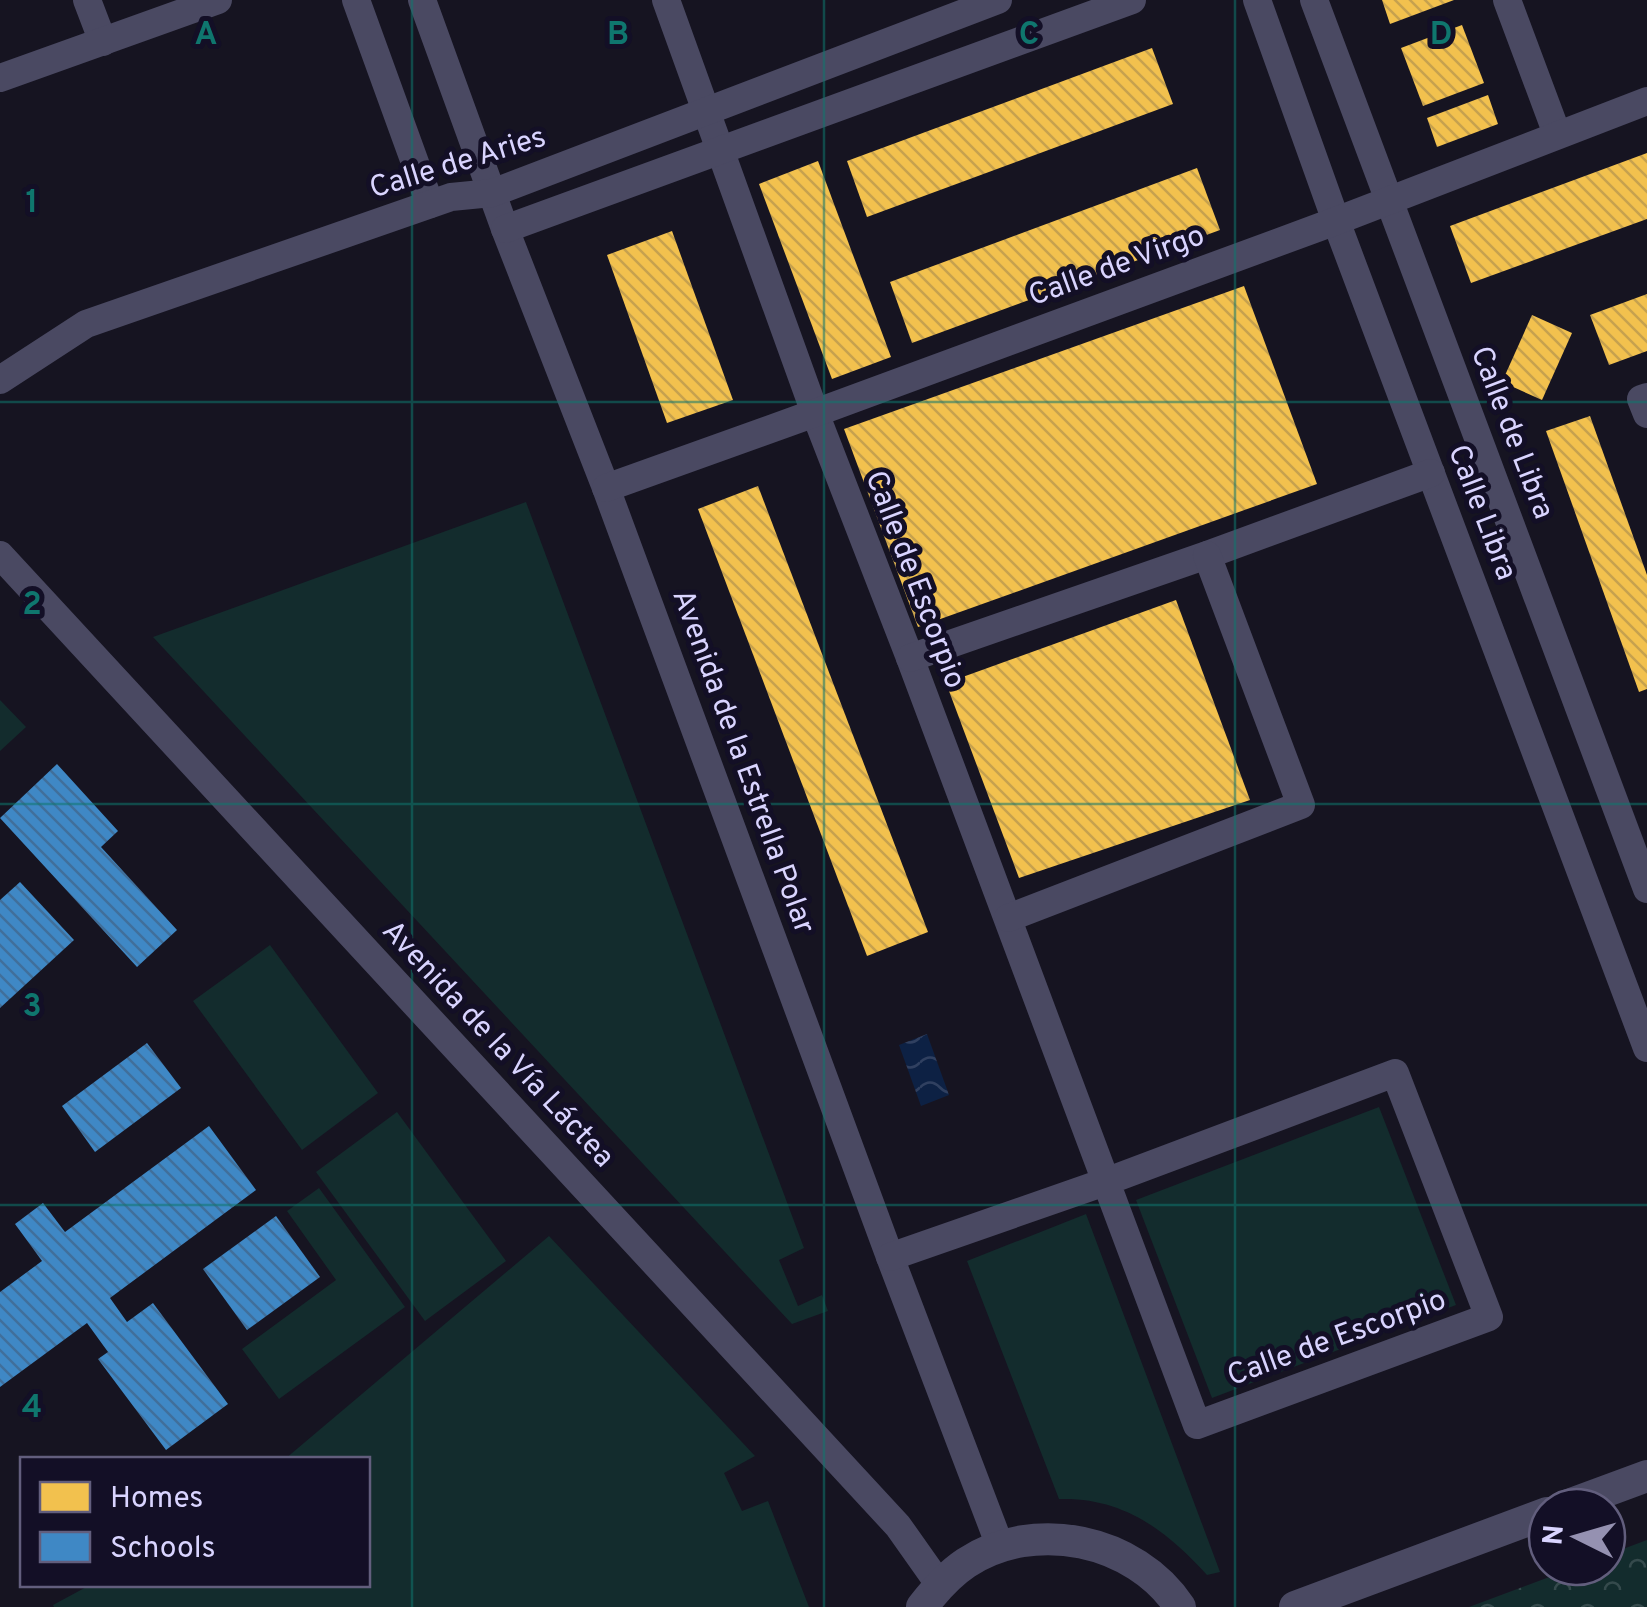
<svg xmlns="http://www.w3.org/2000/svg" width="1647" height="1607" font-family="Overpass,sans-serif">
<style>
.grass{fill:#132c2d}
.park{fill:url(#park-crowns)}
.water{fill:url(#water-waves)}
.homes{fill:url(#homes-back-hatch)}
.schools{fill:url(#schools-back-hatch)}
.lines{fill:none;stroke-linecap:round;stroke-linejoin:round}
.minor{stroke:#4a4962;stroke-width:28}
.tertiary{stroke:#4a4962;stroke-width:32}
.grid{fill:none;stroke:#0f766e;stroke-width:2.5;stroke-opacity:0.55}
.labels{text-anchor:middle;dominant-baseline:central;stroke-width:10;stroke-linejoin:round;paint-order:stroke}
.street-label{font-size:30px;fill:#d9d4ff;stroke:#130f26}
.grid-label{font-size:32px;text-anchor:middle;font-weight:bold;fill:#0f766e;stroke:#130f26;stroke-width:10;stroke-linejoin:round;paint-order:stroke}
</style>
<defs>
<pattern id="park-crowns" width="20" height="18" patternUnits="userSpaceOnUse" patternTransform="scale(2.5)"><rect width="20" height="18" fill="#132c2d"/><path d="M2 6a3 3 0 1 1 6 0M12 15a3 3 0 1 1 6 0" fill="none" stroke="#354a4c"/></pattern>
<pattern id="water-waves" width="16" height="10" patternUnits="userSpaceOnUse" patternTransform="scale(2.5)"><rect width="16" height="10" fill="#0d2144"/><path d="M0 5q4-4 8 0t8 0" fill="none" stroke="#304060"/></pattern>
<pattern id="homes-back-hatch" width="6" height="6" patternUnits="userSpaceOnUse" patternTransform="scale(2.5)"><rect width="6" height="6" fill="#f2c14e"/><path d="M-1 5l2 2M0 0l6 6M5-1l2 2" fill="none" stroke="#c6a14e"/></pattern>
<pattern id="schools-back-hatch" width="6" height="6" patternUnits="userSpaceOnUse" patternTransform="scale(2.5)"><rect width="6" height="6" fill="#3f88c5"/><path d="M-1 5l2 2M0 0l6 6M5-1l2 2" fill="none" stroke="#406f9b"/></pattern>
</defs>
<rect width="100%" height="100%" fill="#161421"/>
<g class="grass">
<path d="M526,502L804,1248L779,1260L798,1306L822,1295L828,1311L792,1324L153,637Z"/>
<path d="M0,700L26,727L0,751Z"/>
<path d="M270,945L378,1093L302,1150L193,1001Z"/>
<path d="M1379,1107L1456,1305L1212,1398L1136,1200Z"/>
<path d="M397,1112L506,1261L425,1321L316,1172Z"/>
<path d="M319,1188L405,1307L279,1399L242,1349L336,1280L287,1211Z"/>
<path d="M1086,1214L1220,1572L1207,1575C1166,1530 1123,1497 1059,1499L967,1261Z"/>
<path d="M549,1236L755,1456L724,1473L742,1511L768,1501L809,1607H54L53,1605L90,1585L368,1584V1460L285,1459Z"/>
</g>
<path class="park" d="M1647,1540V1607H1469L1576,1567H1607V1555Z"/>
<path class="water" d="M927,1034L949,1095L921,1106L899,1045Z"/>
<g class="homes">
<path d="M1382,0H1454L1390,24Z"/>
<path d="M1462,25L1484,83L1423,106L1401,48Z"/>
<path d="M1152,48L1173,104L867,217L847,161Z"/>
<path d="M1488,95L1498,124L1437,147L1427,118Z"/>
<path d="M1647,153V219L1471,283L1450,226Z"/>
<path d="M818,161L891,357L832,379L759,184Z"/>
<path d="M1197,168L1220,230L912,343L890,282Z"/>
<path d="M672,231L733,400L667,423L607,255Z"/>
<path d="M1244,286L1317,484L918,627L844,429Z"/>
<path d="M1647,294V351L1609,365L1590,315Z"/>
<path d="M1532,315L1572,333L1542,400L1502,382Z"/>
<path d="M1590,416L1647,575V689L1639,692L1546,431Z"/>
<path d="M758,486L928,932L867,956L698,509Z"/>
<path d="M1176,600L1250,800L1019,878L946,683Z"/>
</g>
<g class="schools">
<path d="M57,764L118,831L101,847L177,930L137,967L0,818Z"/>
<path d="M20,882L74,940L0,1008V900Z"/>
<path d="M147,1043L181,1088L95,1152L62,1106Z"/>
<path d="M209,1126L256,1190L110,1298L127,1322L153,1303L228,1404L166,1450L98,1359L108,1352L87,1323L0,1387V1292L42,1261L15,1224L43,1203L65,1232Z"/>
<path d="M276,1216L320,1277L247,1330L203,1269Z"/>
</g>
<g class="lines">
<g class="minor">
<path d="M87,0L103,42"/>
<path d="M356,0L430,204"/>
<path d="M422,0L505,229L606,488L890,1257L1000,1546"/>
<path d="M666,0L815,413L910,658L1197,1425L1489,1317L1395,1073L1105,1182L890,1257"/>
<path d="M1257,0L1336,221L1647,1048"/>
<path d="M1314,0L1647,889"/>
<path d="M1507,0L1557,134"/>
<path d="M0,78L218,0"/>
<path d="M505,229L1132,0"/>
<path d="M0,380L86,324L451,197L492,193L998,0"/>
<path d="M1647,397L1641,399L1647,414"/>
<path d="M606,488L815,413L1336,221L1647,101"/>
<path d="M0,555L898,1526L939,1584"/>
<path d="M910,658L1207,555L1431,473"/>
<path d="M1008,918L1301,805L1207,555"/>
</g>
<g class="tertiary">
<path d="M1563,1507L1647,1476"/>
<path d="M922,1607C935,1590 948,1575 966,1563C1034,1518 1135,1539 1180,1607"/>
<path d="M1295,1607L1547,1513"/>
</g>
</g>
<path class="grid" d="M412,0V1607M824,0V1607M1235,0V1607M0,402H1647M0,804H1647M0,1205H1647"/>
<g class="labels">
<g class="street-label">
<text transform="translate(458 164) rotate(-17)">Calle de Aries</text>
<text transform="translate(1117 267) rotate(-20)">Calle de Virgo</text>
<text transform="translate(1511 433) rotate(69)">Calle de Libra</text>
<text transform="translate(1481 513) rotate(69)">Calle Libra</text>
<text transform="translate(914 580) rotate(69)">Calle de Escorpio</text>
<text transform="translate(742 762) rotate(70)">Avenida de la Estrella Polar</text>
<text transform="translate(497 1045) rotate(47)">Avenida de la Vía Láctea</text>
<text transform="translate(1337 1339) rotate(-20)">Calle de Escorpio</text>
</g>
</g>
<g class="grid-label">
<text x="206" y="44">A</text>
<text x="618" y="44">B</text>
<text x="1029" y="44">C</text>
<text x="1441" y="44">D</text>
<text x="32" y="212">1</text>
<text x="32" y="614">2</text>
<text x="32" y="1016">3</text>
<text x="32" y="1417">4</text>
</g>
<rect x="20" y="1457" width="350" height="130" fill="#130f26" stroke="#625e7d" stroke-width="2.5"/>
<rect x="40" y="1482" width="50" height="30" fill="#f2c14e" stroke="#625e7d" stroke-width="2.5"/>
<text x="110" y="1507" font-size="30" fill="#d9d4ff">Homes</text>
<rect x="40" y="1532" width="50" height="30" fill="#3f88c5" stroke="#625e7d" stroke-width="2.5"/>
<text x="110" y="1557" font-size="30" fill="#d9d4ff">Schools</text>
<g transform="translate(1577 1537) rotate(275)"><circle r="48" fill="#130f26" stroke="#625e7d" stroke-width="2.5"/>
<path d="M0-8L18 38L0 25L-18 38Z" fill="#9591b1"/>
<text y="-15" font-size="28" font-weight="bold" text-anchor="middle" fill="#d9d4ff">N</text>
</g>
</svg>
